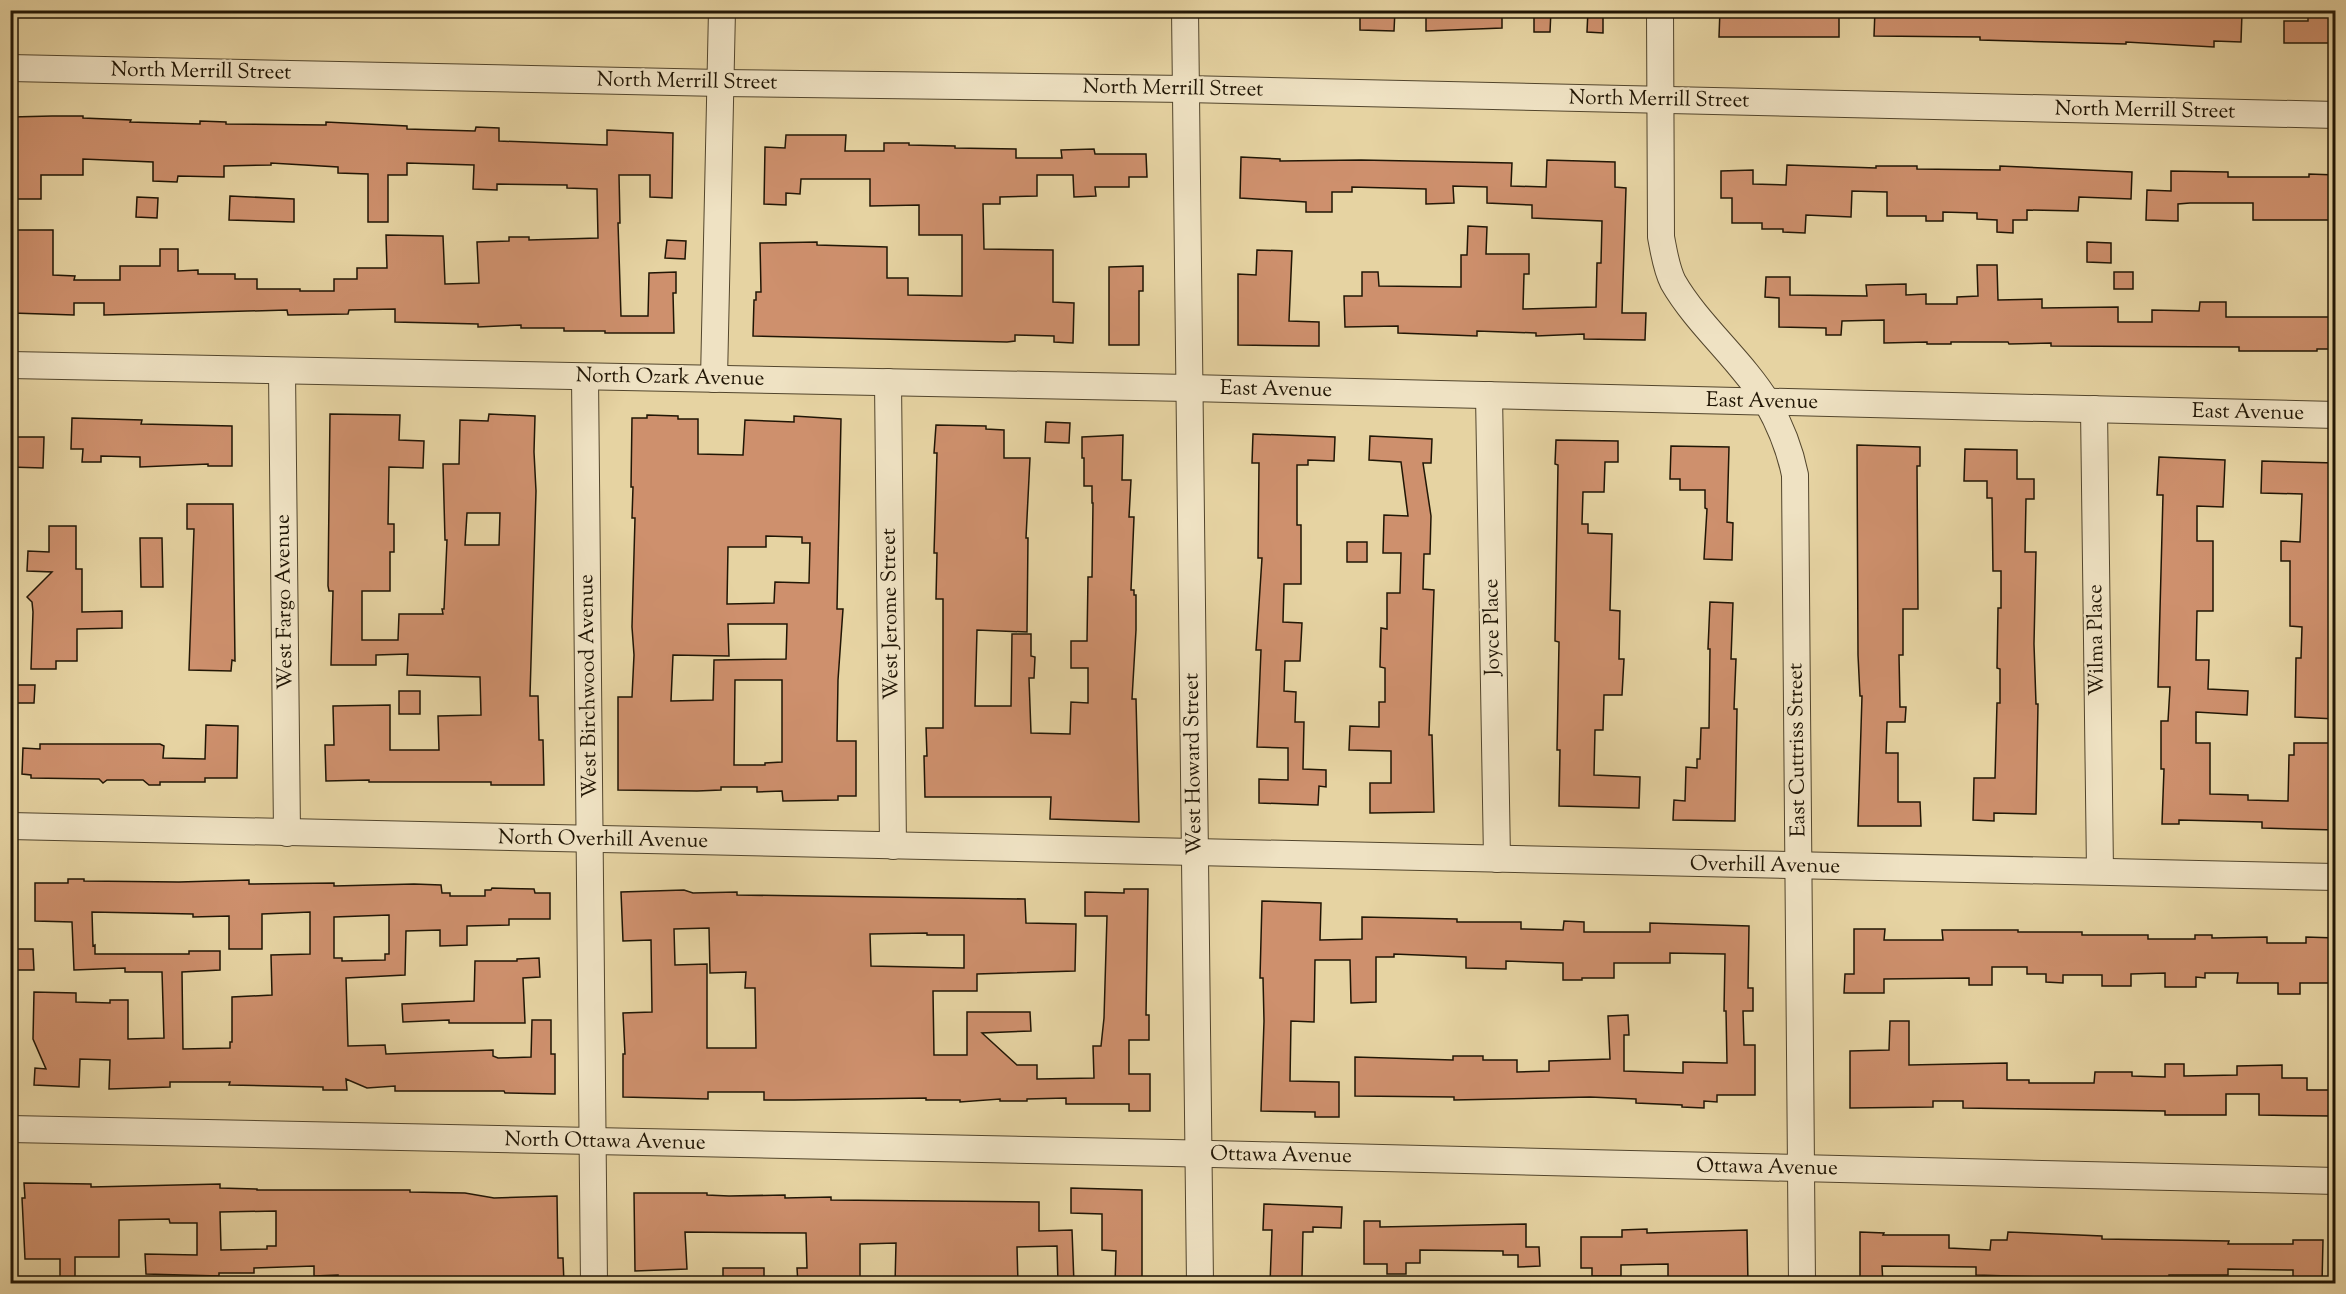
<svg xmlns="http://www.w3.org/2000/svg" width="2346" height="1294" font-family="'Sorts Mill Goudy',serif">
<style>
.building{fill:#ce906d;stroke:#211605;stroke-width:1.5;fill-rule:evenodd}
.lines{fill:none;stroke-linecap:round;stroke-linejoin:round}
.minor-casing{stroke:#52452c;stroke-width:28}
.minor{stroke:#efe2c3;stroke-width:26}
.labels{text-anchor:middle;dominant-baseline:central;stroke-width:4.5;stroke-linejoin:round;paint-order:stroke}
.street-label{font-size:21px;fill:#211605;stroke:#efe2c3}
</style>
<rect width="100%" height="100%" fill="#e6d3a2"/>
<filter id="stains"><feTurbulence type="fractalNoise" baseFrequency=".00333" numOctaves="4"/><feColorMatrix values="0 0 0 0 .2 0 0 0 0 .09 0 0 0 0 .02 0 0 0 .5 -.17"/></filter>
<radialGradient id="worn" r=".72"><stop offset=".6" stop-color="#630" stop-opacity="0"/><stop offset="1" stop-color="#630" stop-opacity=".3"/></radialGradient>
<g class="building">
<path d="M1360,10H1395L1394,31L1360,30Z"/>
<path d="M1426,10H1502V28L1426,31Z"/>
<path d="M1534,10H1551L1550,32H1534Z"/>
<path d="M1588,10H1603V33L1587,32Z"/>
<path d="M1720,10H1839V37H1719Z"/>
<path d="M1875,10H1950V14L1981,13V10H2181L2242,13L2241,42L2214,41V47L2126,42V44L1980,40V37L1874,36Z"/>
<path d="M2308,10H2332V43H2284V21H2308Z"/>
<path d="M52,116H83V118L131,120L130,122L200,124V121L226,122V124L326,125V122L407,126V129L475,131L476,127L499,128V141L607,145V130L673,133L672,198L650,197V175H619L620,223H618L621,316H648L649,273L676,272V293H673L674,333H605V331H564V328H521V325L478,327V324L395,322V309L349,310L348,314L288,315L287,310L104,315V303H74V315L12,313L13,274H17V230H53V275L75,276L74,280H120V266H160V249H178V271L198,270V274H235V279H257V289H300V291H334V279H357V268H387L386,235L443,236L445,284L479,283L477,242L509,241V237H529V240L598,238L597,189L567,188V185L497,184V190L473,189L474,165L407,163V175H388V222H368V174L338,173V167L271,163V165L224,166V177L178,176L177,182L153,181V162L83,159V175H41V199H10L12,117Z"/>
<path d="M786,135H846L845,151H884V143H909V145L955,146V148L1016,149V158H1062L1061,150L1094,149L1095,154H1146L1147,177H1129V187H1095L1096,196L1074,197L1073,175H1037V196L1000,197V204H983L984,249L1053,250V302L1074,303L1073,343L1054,342V336L1015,335V341L1007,342L753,336L754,300H756V292H761L760,243L817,242V245L887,247V278H908V295L962,296V235H919V205L870,206V179H801L800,194L786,193V205L764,204L765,147L785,148Z"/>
<path d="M1241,157L1280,159V161L1361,160L1512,163L1511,186L1546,187L1547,160L1615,162V187L1626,188L1622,313H1646L1645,340L1584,339V334L1536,336V333L1477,331V336L1398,333V326L1345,327L1344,296H1362V272H1378L1379,286L1461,287V255H1467L1468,226L1487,227L1486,254H1529V274H1524L1523,309L1596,307L1597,263H1601L1602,221L1532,218V205L1487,203V187L1453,186L1454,203L1426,204V189L1352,187V192H1332V212H1306V202L1240,198Z"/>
<path d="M1787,165L1876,168V166H1917V169L2000,170V166L2132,172L2131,199L2079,197L2078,211L2027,210V220H2013V233L1997,232V220L1977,219V213L1943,212V221H1926V216H1887V192L1852,191L1851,217L1806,215L1805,233L1783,232V229H1762V223H1732V198H1721V171L1753,170V184L1786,185Z"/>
<path d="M2171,171L2228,172V177H2309V174L2336,175V220H2253V203H2190L2178,204V221L2146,220L2147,190L2171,191Z"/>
<path d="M230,196L294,199V222L229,220Z"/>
<path d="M137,197L158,198L157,218L136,217Z"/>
<path d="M667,240L686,241L685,259L665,258Z"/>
<path d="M2087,242L2111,243V263L2087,262Z"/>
<path d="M1257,250L1292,251L1289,321L1319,322V346L1238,345V274L1256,275Z"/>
<path d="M1977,265H1997L1998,300L2042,299V308L2118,307V322H2152V310L2199,311L2200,302H2226V317H2336V349H2317V351H2239V347L2051,346V343L2009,344L2008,342H1951V344H1927V342L1884,343V320L1842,321L1841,335H1826V328L1779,327V298L1765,297L1766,277H1790V295L1867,296L1866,285L1906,284V295L1926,294V304H1957V297L1978,296Z"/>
<path d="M1143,266V291H1139V345H1109V267Z"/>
<rect x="2114" y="272" width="19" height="17"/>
<path d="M330,414L400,415L399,440L424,441L423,468L389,467L388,524H394V552H390V591H362V640H398L399,614H443L442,609H444L447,540H445L443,464H459L460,420L488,421L489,414L535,416L534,452L536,491L530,696H538L539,740H543L544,785H491V782H369V780L326,781L325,745H334L333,706L390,705V750H439L438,716L481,715L480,677L407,675L408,654L376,655V665H331L333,591H329L328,586ZM467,513H500L499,545H465Z"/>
<path d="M647,415L678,416V419H698V454L743,455L745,420L794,422V416L841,419L837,609H843L838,680L837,741H856V796H838V800L783,801L782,791L757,792V787H721V790L697,791L618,790V697H632L634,655L632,627L635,518H632L633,487H631L632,418H647ZM766,536L802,537V543H810L809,583L775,582L774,603L727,604L728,547H766ZM728,624H787L786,659L714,660L713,700L671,701L673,655L729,656ZM735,680H782V762L765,763V765H734Z"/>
<path d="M72,418L142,420L141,424L232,426V466H208V464L140,467V457L101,456V462H82L83,449H71Z"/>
<path d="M1046,422L1070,423L1069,443L1045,442Z"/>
<path d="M936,425L986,426V429L1004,430V458H1030L1026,538H1028L1027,632L977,630L975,706H1011L1012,634H1031V656L1035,657L1034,678H1029L1031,733L1070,734L1071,702L1088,703V668H1071V641H1087L1088,577H1092L1093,503H1092V486H1084V458H1082V437L1123,435L1122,480H1131L1129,517H1134L1131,590H1134V595H1136V630L1132,699H1136L1139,822L1050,819L1051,797H925L924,756H927L926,728H943V599H936L937,553H934L937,453H934Z"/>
<path d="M1253,434L1335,437L1334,461L1308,460V465H1297V525H1301V584H1284L1283,622L1302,623L1300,661H1285L1284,691L1296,692L1295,722H1304L1303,769L1326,770V787L1319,786L1318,805L1259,803V779L1288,780V748L1257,747L1261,650H1256L1262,558H1258L1259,463H1252Z"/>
<path d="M1370,436L1432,439L1431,463H1423L1431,516L1430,554H1424L1423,589L1434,590L1429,735H1432L1434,812L1370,813V783H1391V751L1349,750L1350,726L1379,727V702H1385V668L1380,667L1381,628L1387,629V593H1400L1401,553H1383L1384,515L1408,516L1401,462L1369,460Z"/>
<path d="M10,437H44L43,468L10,467Z"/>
<path d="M1556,440L1618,441V462H1605L1604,492H1583L1582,524H1588V533L1612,534L1610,610L1620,611L1619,659H1624L1622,695H1604L1603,730H1595L1594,775L1640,777L1639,808L1559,806L1560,750H1557L1559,642L1555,641L1558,465L1555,464Z"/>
<path d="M1857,445L1920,447V466H1917L1918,609H1903V655H1899L1900,707H1906L1905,722H1887L1886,753H1898V802H1920L1921,826H1858L1862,696H1860L1858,655Z"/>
<path d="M1671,446L1729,447L1727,522L1733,523L1732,560L1704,559L1707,509L1705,508V490H1680V479H1670Z"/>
<path d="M1965,449L2017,450V479H2034V499H2026L2025,552H2036L2034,644L2036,704H2038L2036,814L1994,813V821L1973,820L1974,778H1995L1997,703H2000V669L1997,668L1998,608H2001V571H1993L1992,498H1987V481H1964Z"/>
<path d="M2159,457L2225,460L2223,507L2197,506V541H2213V611H2197L2196,660H2209L2208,689L2248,691L2247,715L2196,712V743H2210V794L2248,795V800L2288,801L2289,755H2294V743H2336L2333,802H2336V830L2262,828V822L2179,820V824H2162L2164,769H2161V721H2168L2170,687H2158L2163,495H2157Z"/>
<path d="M2262,461L2336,463V593H2331L2330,637H2333L2331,693H2336V719L2295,717L2296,658H2301L2302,627L2290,626V561H2281V541L2300,542L2302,494L2261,493Z"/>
<path d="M187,504H233L235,661L232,660L231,671L189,670L194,529H187Z"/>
<path d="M49,526H76V569H82V612L122,611V628L77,629V661H56V669H31L33,612L32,602L27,597L52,572L27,571L28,551L49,552Z"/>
<path d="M140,538H162L163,587H141Z"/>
<rect x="1347" y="542" width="20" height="20"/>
<path d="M1710,602L1733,603L1731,659H1736L1734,709H1737L1735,821L1673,820L1674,800L1685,801L1686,767L1697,768V759H1700L1701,728H1709L1710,649H1708Z"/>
<path d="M15,685H35L34,703H15Z"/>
<rect x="399" y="691" width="21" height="23"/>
<path d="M206,725L238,726L237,778H205V782H160V785H149L143,780H107L103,783L99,779L31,778V775L22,774L23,748L40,749V744H160L164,746L163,758L205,759Z"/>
<path d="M68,879H84V881L179,882L249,880V884L334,883V886L414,884L441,885L442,893H450V896H485V890H491L492,888L534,889L535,893H550V919H509V925L467,926V945L440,946V930L406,931L405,975L346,978L348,1046L385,1045L386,1054L493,1050V1056L498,1058L531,1057L532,1020H551V1054H555V1094L505,1093L504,1091H395V1086L367,1088L346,1079L347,1090H323V1087L229,1085L230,1082H170V1087L109,1089L110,1060L80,1059L79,1087L34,1085L35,1068L46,1069L33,1039L34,992L76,993V1002L110,1003V1000H128V1039L164,1038L162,972H125V968L74,970L72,922L35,921V883H68ZM92,912L193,914V917L229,916V949H262V914L310,912V954L271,955L272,995L232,997V1042H230V1048L183,1049L182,972L220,970V951H189V954H95V945L93,946ZM389,915V954H385V960L342,961V958H334V917Z"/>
<path d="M1124,889H1148L1146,1015H1149V1040H1129V1074H1150V1111H1129V1104H1066V1098L1027,1099V1101H1000V1099L960,1102V1100H926V1098L794,1100H764V1092H708V1099L623,1097V1054H625L623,1013L652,1012L651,940L623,941L621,892L684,890L693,893L737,892V895L1025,899L1026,923L1076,924L1075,971L977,974V991H933L934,1055H967V1012H1030L1031,1031L982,1033L1017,1065H1037V1079L1094,1078L1093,1046H1101L1104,1018L1107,916H1085V892L1124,893ZM709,928L710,973L746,972L745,988H755L756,1048H707V964L675,965L674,929ZM927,933V935H964V968L871,966L870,934Z"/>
<path d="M1262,901L1321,903L1320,940L1362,939V917L1457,919V922H1521V929L1563,930L1564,921L1584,922V932H1650V923L1749,926L1748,988H1753V1011H1743L1744,1045H1755V1095H1717V1102L1704,1101V1108L1682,1107V1105L1636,1103V1099L1590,1097L1454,1100V1097L1355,1096V1057L1453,1060V1056H1483V1060H1517V1072L1549,1071V1061L1610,1059L1608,1016L1628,1015L1629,1035H1624V1071L1683,1073V1062L1727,1063L1726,1011H1724L1725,954L1670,953V963H1614V978H1582V980H1563V963L1506,961V969L1466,968V957L1394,954V957H1376V1002L1351,1003L1350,960H1315L1314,1022L1291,1021L1290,1081L1339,1082V1117H1315V1112L1261,1111L1264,1021L1263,978H1260Z"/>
<path d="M1854,929H1885L1884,940H1943L1942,930H2018V932H2082V935H2148V939H2195V935H2212V938L2267,937V943H2306V937L2336,938V983H2300V994H2278V983H2237L2238,973H2205V978L2196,977V987H2165V973L2131,974V986H2102V975H2063V983L2046,982V974H2027V967H1992V985H1969V978L1884,979V993H1844L1845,974H1854Z"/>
<path d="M15,949H33L34,970H16Z"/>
<path d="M539,958L540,977L523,978L525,1023H449V1020L403,1022L402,1004L474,1001L475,961H517V959Z"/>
<path d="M1890,1021H1909V1065L2007,1063V1080H2029V1083H2094L2095,1072H2132V1076L2165,1077V1064H2184V1076L2237,1075V1066L2282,1065V1078H2307V1090H2329L2330,1116L2259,1115V1094H2226V1115H2165V1111L1963,1108V1101H1933V1107L1850,1108V1051L1889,1050Z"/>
<path d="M24,1183L91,1184V1187L220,1184V1188L257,1189V1190H410V1192L465,1193L494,1198L557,1196L558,1258H563L564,1284H535V1280L474,1281V1278L394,1280L338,1279V1275L314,1276V1266L254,1268V1273H219V1276L146,1274L145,1254L197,1255V1223H170L169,1219L119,1220V1257H75V1284H60V1259H25L22,1198H25ZM276,1211V1246H267V1249L221,1250L220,1212Z"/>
<path d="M1071,1188L1142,1190V1284H1115L1116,1251L1102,1250V1214L1071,1213Z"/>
<path d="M634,1193H707V1195L729,1196L785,1195V1198L831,1197V1200L1039,1202V1231L1072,1230L1074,1284H1058L1057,1246L1017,1247L1018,1284H895L896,1243L860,1244V1284H798L797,1268H807L806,1233L685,1232L687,1269L635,1271Z"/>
<path d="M1264,1204L1342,1207L1341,1228L1313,1227V1232H1303L1302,1277H1298V1284H1270L1272,1230H1263Z"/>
<path d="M1364,1221H1380V1227L1526,1224V1247H1539L1540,1266L1518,1267V1255H1503V1251L1420,1250V1263H1406V1274H1387V1264H1364Z"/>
<path d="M1647,1229V1233L1747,1230L1748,1284H1668V1264L1621,1265V1276H1592V1268H1581V1237H1622V1230Z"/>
<path d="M1860,1232L1884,1233L1883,1235H1949V1248L1990,1250L1991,1240H2007L2008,1232L2102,1236V1239L2229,1241L2228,1244H2293V1240H2323L2322,1284H2293V1270L2228,1269V1275H2169V1284H2134V1277H2101V1284H2041L2042,1277L1976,1275V1267L1882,1266L1883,1284H1860Z"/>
<rect x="723" y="1268" width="41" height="16"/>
</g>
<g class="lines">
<defs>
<g id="minor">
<path d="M1185,10L1200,1284"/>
<path d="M1660,10L1661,237C1664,252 1666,268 1673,282C1697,324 1742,361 1767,402C1780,425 1790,450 1795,475L1802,1284"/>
<path d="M10,68L721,83L1186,89L2336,115"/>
<path d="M10,365L1189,388L2336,415"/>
<path d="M282,371L287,833"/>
<path d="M585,377L594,1284"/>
<path d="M714,379L722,10"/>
<path d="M888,382L893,846"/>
<path d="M1489,395L1497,859"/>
<path d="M2094,409L2100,871"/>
<path d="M10,826L2336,877"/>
<path d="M10,1129L1172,1153L2336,1181"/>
</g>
</defs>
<use href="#minor" class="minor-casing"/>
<use href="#minor" class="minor"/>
</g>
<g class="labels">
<g class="street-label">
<text transform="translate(201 72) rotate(1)">North Merrill Street</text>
<text transform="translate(687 82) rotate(1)">North Merrill Street</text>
<text transform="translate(1173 89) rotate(1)">North Merrill Street</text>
<text transform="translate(1659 100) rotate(1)">North Merrill Street</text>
<text transform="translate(2145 111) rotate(1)">North Merrill Street</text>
<text transform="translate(670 378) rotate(1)">North Ozark Avenue</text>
<text transform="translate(1276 390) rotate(1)">East Avenue</text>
<text transform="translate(1762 402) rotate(1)">East Avenue</text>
<text transform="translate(2248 413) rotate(1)">East Avenue</text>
<text transform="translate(285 602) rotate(-91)">West Fargo Avenue</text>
<text transform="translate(891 614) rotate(-91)">West Jerome Street</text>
<text transform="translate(1493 627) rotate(-91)">Joyce Place</text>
<text transform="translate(2097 640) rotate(-91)">Wilma Place</text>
<text transform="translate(589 686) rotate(-91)">West Birchwood Avenue</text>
<text transform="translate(1798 750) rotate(-91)">East Cuttriss Street</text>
<text transform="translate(1194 764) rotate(-91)">West Howard Street</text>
<text transform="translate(603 840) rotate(1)">North Overhill Avenue</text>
<text transform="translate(1765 866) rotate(1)">Overhill Avenue</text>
<text transform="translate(605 1142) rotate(1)">North Ottawa Avenue</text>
<text transform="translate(1281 1156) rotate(1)">Ottawa Avenue</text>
<text transform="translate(1767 1168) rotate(1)">Ottawa Avenue</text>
</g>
</g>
<rect width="2346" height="1294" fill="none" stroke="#e6d3a2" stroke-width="36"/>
<rect x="12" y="12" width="2322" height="1270" fill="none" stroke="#211605" stroke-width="3"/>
<rect x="18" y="18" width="2310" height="1258" fill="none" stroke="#211605" stroke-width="1.5"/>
<rect width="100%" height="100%" filter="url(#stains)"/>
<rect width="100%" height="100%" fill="url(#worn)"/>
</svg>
